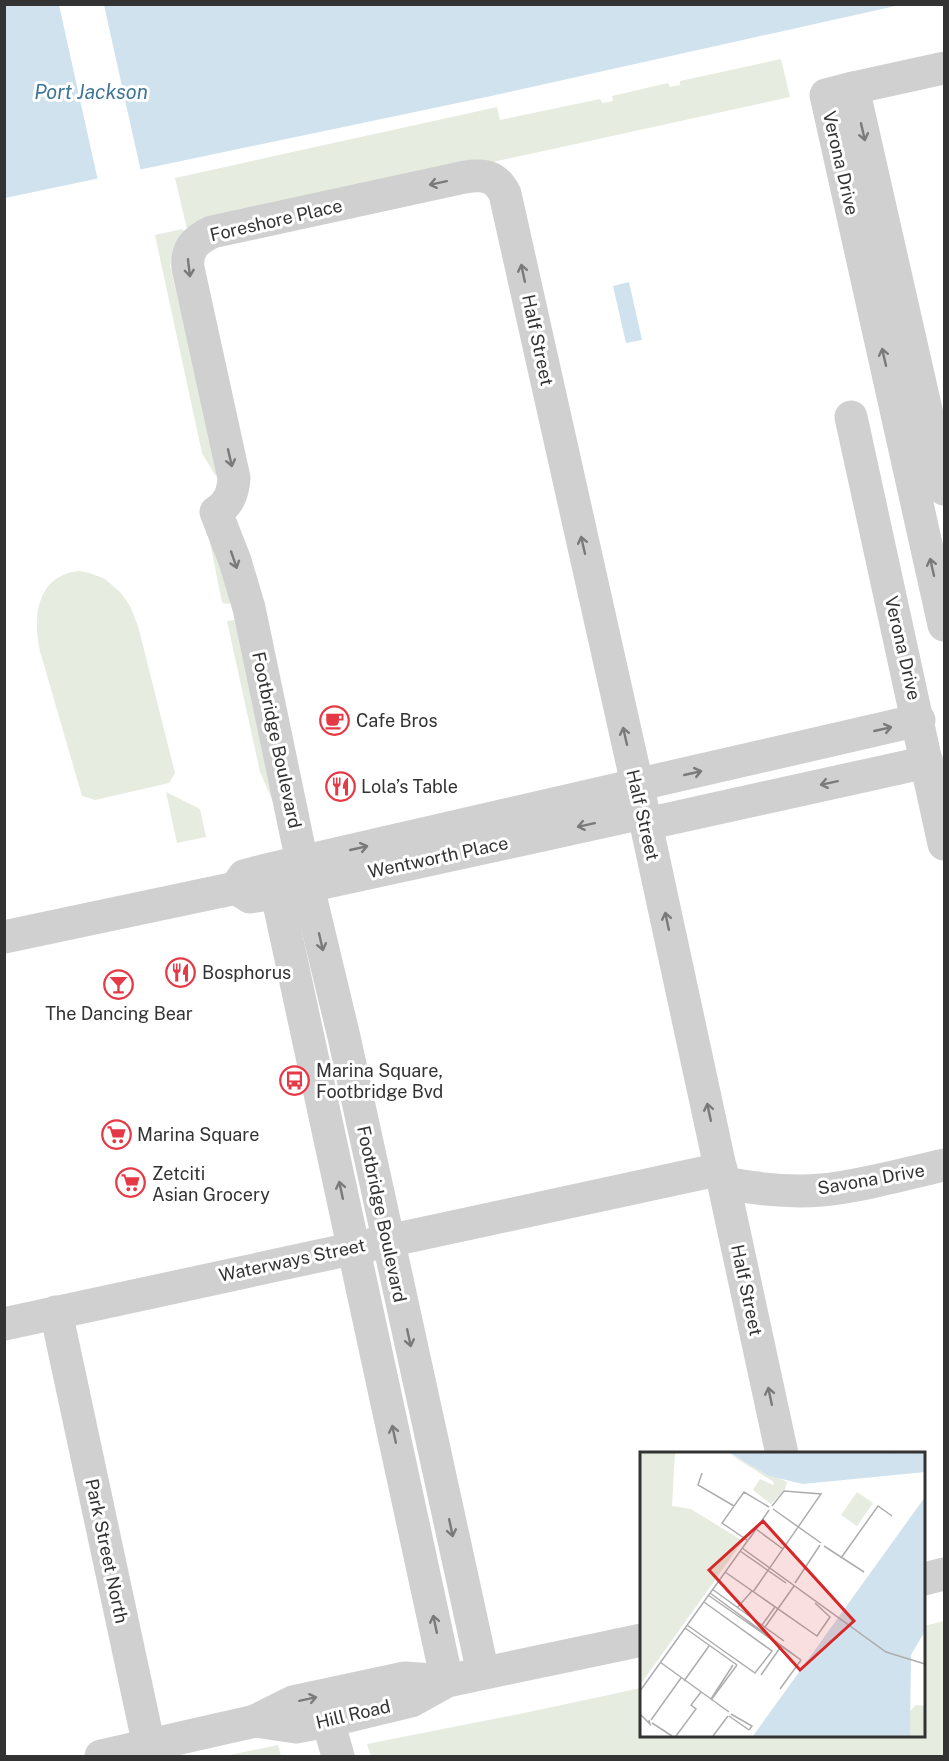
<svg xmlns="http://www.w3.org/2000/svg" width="949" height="1761" font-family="'Public Sans',sans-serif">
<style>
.green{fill:#e6ecdf}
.water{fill:#cfe2ee}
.pier{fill:#fff}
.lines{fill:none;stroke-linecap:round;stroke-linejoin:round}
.minor{stroke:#d0d0d0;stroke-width:33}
.oneway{stroke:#7a7a7a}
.labels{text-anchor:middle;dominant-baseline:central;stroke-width:6;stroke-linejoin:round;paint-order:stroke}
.street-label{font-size:18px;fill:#333;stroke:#fff}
.poi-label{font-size:18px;fill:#333;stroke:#fff;text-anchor:start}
.water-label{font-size:20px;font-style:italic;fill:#3f7597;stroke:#fff}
.inset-river{fill:none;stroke:#cfe2ee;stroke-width:3}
.inset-road{fill:none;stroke:#adadad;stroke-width:1.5}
.view{fill:#d62828;fill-opacity:0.15;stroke:#d62828;stroke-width:3}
.inset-edge{fill:none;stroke:#333;stroke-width:3}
</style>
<rect width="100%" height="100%" fill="#fff"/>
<g class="green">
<path d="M781,59L790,97L187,229L175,178L497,107L500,120L600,99L602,103L613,101L612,96L668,83L670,87L680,85V81Z"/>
<path d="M183,229L186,236L173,253L170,266L220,475H215L202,453L155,235Z"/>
<path d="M209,538L234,603L225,604L222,602Z"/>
<path d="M79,571L90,573L105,579L121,593L130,606L138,626L175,773L169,783L95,800L82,796L40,651C32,617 37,575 79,571Z"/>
<path d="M240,619L274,804L260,772L227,621Z"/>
<path d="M166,792L200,809L206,837L177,843Z"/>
<path d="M944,1621V1756H371L367,1744L529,1712L641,1688L642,1736H924V1626Z"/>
<path d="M278,1745L281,1756H225Z"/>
</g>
<g class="water">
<path d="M4,5H900L491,96L5,198Z"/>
<path d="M629,282L642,340L626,343L613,286Z"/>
</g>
<path class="pier" d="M59,5H104L141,172L98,181Z"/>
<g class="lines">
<g class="minor">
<path d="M853,88L944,68"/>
<path d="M851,417L944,844"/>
<path d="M944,489L853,88L826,95L944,625"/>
<path d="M643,813L277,893L250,897L236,888L244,876L266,870L919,720"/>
<path d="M646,824L927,762"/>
<path d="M272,871L447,1681"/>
<path d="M4,937L236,888"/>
<path d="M725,1183C756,1189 790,1193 822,1190C863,1186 904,1174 944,1165"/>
<path d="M56,1312L149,1746"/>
<path d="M4,1324L721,1169"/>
<path d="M924,1579L944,1574"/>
<path d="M483,1673L344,1037L302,862L249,608L235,561L216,512C229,504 233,493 234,478L188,268C186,249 195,240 212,232L465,177C485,174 496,176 505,194L646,824L782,1454"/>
<path d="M255,1721L296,1727L328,1721L411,1701L447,1681L642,1640"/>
<path d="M328,1721L338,1756"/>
<path d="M101,1756L255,1721L293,1702L405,1678L447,1681"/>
</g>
</g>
<defs><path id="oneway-shaft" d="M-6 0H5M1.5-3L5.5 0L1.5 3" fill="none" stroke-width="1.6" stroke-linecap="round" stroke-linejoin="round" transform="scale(1.5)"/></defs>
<g class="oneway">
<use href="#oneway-shaft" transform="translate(863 132) rotate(77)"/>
<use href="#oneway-shaft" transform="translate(438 183) rotate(168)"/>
<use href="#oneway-shaft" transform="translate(189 268) rotate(83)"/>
<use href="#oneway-shaft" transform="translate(523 273) rotate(-102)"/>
<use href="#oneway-shaft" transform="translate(884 357) rotate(-103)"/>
<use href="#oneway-shaft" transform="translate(230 458) rotate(77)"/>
<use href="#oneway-shaft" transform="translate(583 545) rotate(-103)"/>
<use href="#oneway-shaft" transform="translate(234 560) rotate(71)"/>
<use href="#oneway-shaft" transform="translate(932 567) rotate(-103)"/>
<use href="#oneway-shaft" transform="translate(883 729) rotate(-13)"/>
<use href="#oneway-shaft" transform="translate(625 736) rotate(-103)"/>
<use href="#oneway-shaft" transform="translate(693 773) rotate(-13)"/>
<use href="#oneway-shaft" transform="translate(829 783) rotate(168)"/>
<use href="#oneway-shaft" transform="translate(586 825) rotate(168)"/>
<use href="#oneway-shaft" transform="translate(359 848) rotate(-13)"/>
<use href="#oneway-shaft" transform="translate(667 921) rotate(-102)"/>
<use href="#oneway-shaft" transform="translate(321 942) rotate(77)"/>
<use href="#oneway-shaft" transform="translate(709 1112) rotate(-102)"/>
<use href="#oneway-shaft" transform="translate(341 1190) rotate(-102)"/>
<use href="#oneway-shaft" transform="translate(409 1338) rotate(78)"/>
<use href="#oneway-shaft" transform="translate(770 1396) rotate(-102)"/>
<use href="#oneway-shaft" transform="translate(394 1434) rotate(-102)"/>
<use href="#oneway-shaft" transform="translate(451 1528) rotate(78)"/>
<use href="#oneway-shaft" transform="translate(435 1624) rotate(-102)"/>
<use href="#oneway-shaft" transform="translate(308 1699) rotate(-12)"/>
</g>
<defs>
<symbol id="cafe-ring" viewBox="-11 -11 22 22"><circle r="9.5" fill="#fff" stroke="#e63946" stroke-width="1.5"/><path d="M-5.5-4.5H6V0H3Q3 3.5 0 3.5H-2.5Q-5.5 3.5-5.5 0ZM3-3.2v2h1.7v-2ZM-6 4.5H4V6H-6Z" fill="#e63946"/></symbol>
<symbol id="restaurant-ring" viewBox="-11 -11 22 22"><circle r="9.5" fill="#fff" stroke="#e63946" stroke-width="1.5"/><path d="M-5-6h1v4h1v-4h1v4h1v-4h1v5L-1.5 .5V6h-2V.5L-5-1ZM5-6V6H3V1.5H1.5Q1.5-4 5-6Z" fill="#e63946"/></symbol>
<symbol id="bar-ring" viewBox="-11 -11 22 22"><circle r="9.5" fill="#fff" stroke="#e63946" stroke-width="1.5"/><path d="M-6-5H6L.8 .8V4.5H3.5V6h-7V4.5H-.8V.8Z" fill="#e63946"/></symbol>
<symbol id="bus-ring" viewBox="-11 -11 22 22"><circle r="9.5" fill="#fff" stroke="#e63946" stroke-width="1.5"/><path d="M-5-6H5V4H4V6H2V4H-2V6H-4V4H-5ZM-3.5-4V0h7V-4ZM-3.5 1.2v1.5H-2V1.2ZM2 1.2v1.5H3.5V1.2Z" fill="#e63946"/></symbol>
<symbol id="supermarket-ring" viewBox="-11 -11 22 22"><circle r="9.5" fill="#fff" stroke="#e63946" stroke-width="1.5"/><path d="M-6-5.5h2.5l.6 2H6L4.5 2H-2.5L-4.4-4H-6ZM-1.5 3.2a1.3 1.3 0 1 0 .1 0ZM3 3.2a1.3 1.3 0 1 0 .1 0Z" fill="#e63946"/></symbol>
</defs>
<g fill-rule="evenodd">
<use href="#cafe-ring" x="318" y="704" width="33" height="33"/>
<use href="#restaurant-ring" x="324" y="770" width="33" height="33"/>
<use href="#restaurant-ring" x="164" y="956" width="33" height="33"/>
<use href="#bar-ring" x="102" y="968" width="33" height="33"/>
<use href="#bus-ring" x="278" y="1064" width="33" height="33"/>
<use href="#supermarket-ring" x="100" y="1118" width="33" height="33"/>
<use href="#supermarket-ring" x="114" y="1166" width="33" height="33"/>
</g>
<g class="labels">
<g class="street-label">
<text transform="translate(841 163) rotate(77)">Verona Drive</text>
<text transform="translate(276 220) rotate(-13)">Foreshore Place</text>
<text transform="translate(538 340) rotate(78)">Half Street</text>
<text transform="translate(903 648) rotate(77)">Verona Drive</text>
<text transform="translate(277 740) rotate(78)">Footbridge Boulevard</text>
<text transform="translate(643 815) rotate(77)">Half Street</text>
<text transform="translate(438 857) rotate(-12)">Wentworth Place</text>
<text transform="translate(871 1179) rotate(-10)">Savona Drive</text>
<text transform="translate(382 1214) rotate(78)">Footbridge Boulevard</text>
<text transform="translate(292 1260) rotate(-12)">Waterways Street</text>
<text transform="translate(747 1290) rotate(78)">Half Street</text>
<text transform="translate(107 1551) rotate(78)">Park Street North</text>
<text transform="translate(353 1714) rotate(-13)">Hill Road</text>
</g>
<g class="poi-label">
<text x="356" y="720">Cafe Bros</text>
<text x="361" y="786">Lola’s Table</text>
<text x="202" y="972">Bosphorus</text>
<text x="119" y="1013" text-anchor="middle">The Dancing Bear</text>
<text x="316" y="1070">Marina Square,<tspan x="316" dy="21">Footbridge Bvd</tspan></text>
<text x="137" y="1134">Marina Square</text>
<text x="152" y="1173">Zetciti<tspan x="152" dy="21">Asian Grocery</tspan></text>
</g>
<g class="water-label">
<text x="91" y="92">Port Jackson</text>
</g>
</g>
<g transform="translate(640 1452)">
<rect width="285" height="285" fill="#fff"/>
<path d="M0,1H35L32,54L51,57L103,89L0,233ZM88,1L147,30L145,37L131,52L113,38L120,27L133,33L134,30ZM217,40L233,51L217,74L201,63ZM276,253L285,254V284H270V259Z" fill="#e6ecdf"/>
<path d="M90,1H285V20L163,32L129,24ZM285,45V179L271,203L270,284H113Z" fill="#cfe2ee"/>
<path class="inset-river" d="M124,1L151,16L177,20L202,17L261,1M137,1L160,9L184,11L242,3"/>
<path class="inset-road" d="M62,21L58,33L94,54M133,57L181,91M116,77L143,97M110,86L129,58M107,88L82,71L104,40L129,55M184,94L224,120M102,96L246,200L285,212M100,99L146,131M201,106L238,54L252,64M85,120L177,184L190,165L175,151M155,131L180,93M72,137L144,189M113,140L181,42L144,39L132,54M68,143L161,208L70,141M97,156L112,139M47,173L115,221L132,199L64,150M122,173L135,155M125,175L154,134M45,176L97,213M20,210L89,260M121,223L142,193M44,229L69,194M140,237L161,208M0,239L111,84M71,247L93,213M71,248L97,213M0,262L10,272L9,268M91,262L112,274L109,278M89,264L109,278M11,268L41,226M12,271L32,284M36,284L56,257L51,253L61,240M73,284L88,264"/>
<path class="view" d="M123,69L214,169L160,218L69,118Z"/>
<rect width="285" height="285" class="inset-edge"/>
</g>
<rect width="949" height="1761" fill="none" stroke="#333333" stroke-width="12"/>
</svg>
